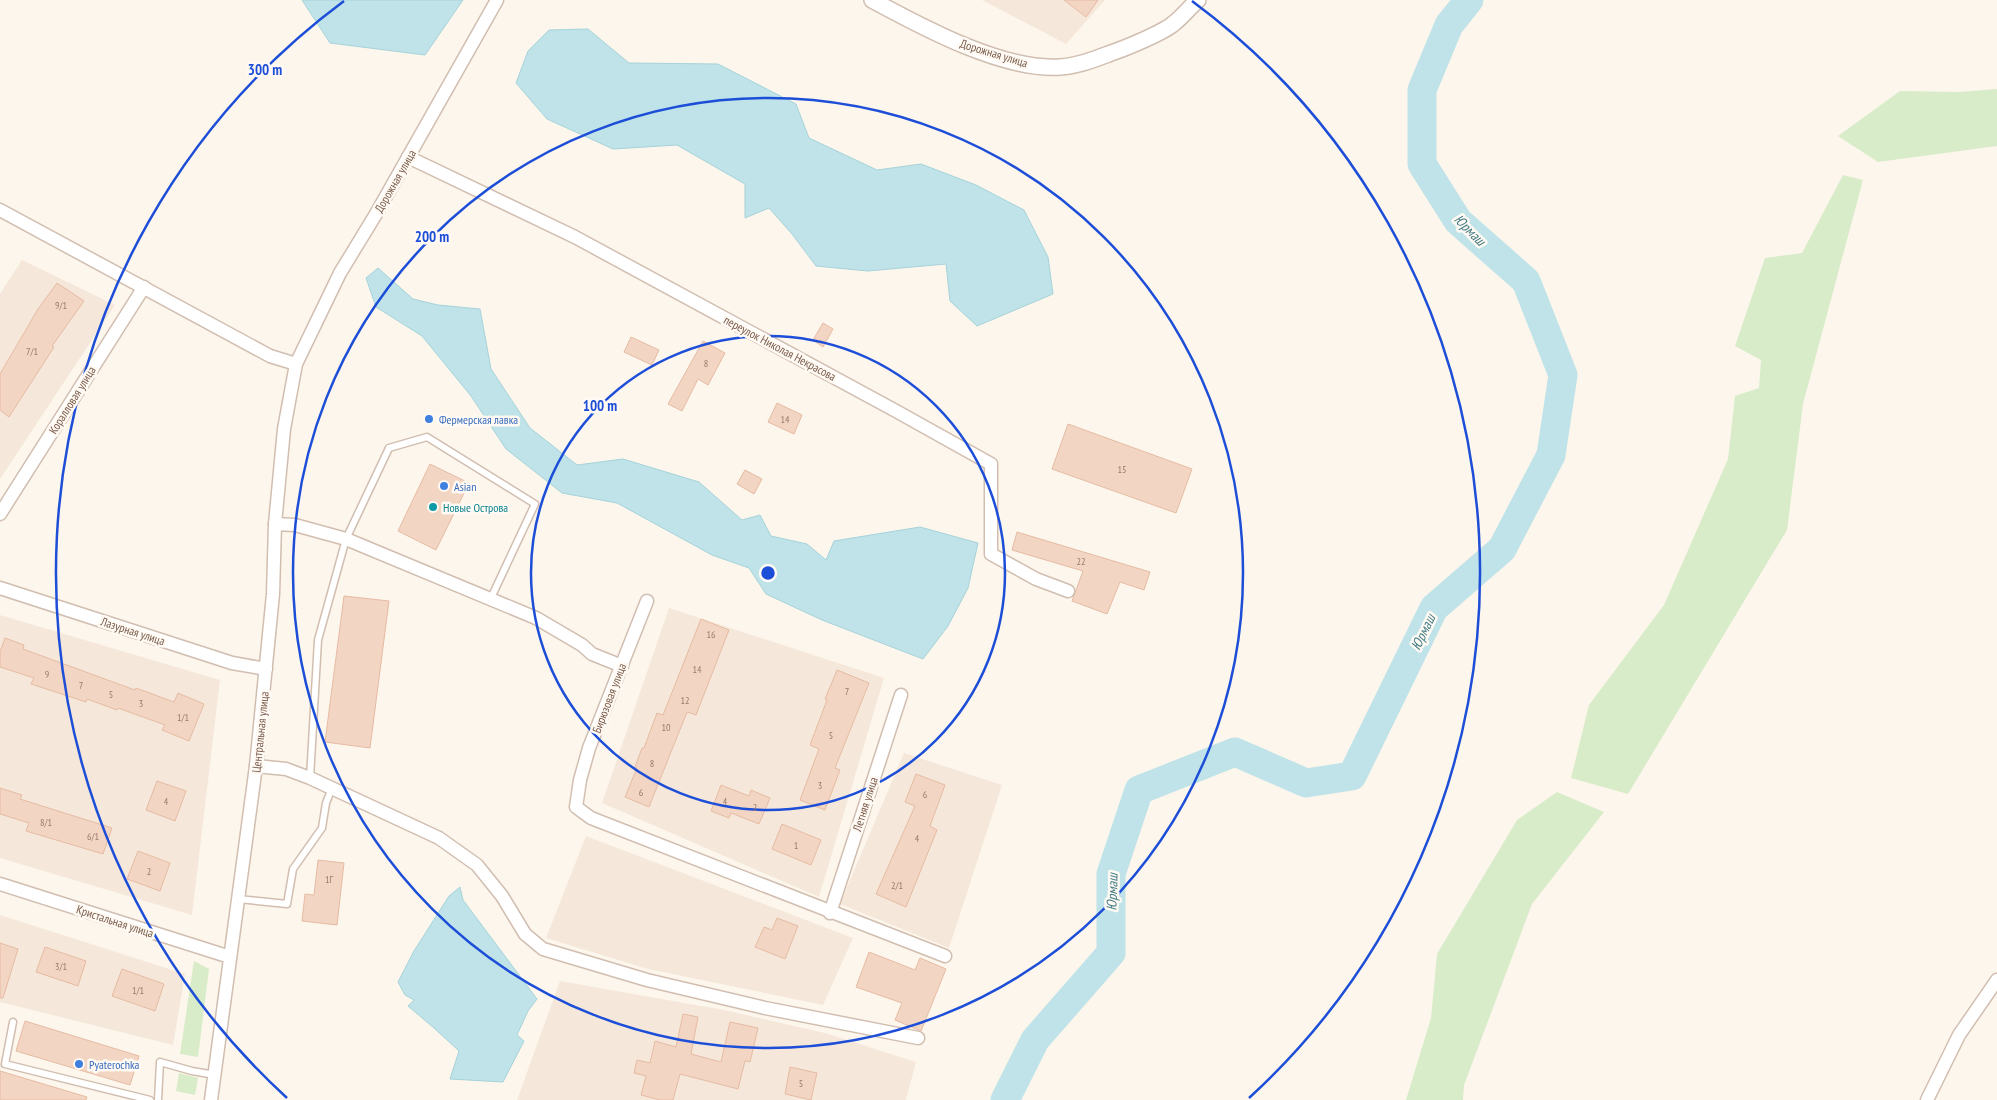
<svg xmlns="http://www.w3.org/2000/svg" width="1997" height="1100" font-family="'PT Sans Narrow',sans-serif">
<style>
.residential{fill:#f5e8da}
.green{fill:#d8ecc9}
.water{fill:#bfe3e8;stroke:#a5d3da}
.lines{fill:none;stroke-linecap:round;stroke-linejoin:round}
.river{stroke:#bfe3e8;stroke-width:29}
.building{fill:#f3d5c3;stroke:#e6bba3}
.service-casing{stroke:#d1beb0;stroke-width:9}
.minor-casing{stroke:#d1beb0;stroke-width:15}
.tertiary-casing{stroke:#d1beb0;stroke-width:18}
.service{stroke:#fff;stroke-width:6}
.minor{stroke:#fff;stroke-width:12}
.tertiary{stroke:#fff;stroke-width:15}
.ring{fill:none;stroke:#1d4ed8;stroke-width:2.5}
.shop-dot{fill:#3f7fe0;stroke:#fffaf3;stroke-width:2}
.culture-dot{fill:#0f9aa8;stroke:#fffaf3;stroke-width:2}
.labels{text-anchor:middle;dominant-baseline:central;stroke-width:5;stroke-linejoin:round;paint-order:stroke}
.number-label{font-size:10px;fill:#987a6a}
.street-label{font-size:12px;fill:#7a5c4d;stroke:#fffaf3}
.shop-label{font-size:12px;fill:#366cbe;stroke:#fffaf3;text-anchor:start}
.culture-label{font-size:12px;fill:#0d838f;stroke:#fffaf3;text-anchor:start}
.water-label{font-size:14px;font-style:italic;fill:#437c86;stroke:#fffaf3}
.centre{fill:#1d4ed8;stroke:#fffaf3;stroke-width:2.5}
.ring-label{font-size:15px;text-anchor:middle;font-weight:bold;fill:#1d4ed8;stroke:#fffaf3;stroke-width:5;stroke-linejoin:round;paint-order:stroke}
</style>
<rect width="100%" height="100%" fill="#fdf6ec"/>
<g class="residential">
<path d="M982,0H1105L1066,44Z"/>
<path d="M22,260L115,305L0,479V294Z"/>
<path d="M669,608L884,678L819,897L602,803Z"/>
<path d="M0,615L220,680L192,915L0,858Z"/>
<path d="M904,753L1002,785L949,948L840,904Z"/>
<path d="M586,836L853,938L823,1005L648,969L546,938Z"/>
<path d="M0,915L185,974L173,1045L0,1002Z"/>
<path d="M560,981L724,1010L825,1033L916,1062L906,1100H517Z"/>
</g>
<g class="green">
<path d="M1997,89V146L1878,162L1838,136L1900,91L1959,92Z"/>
<path d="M1843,175L1863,180L1803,404L1787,530L1628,794L1571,778L1589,705L1664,605L1728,459L1735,396L1759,388L1761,360L1735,346L1765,258L1802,253Z"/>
<path d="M1557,792L1604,812L1532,904L1464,1085L1463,1100H1406L1431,1018L1437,954L1517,820Z"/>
<path d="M194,961L209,969L198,1057L180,1054Z"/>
<path d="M179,1073L198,1078L195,1095L176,1091Z"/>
</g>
<g class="water">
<path d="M302,0H463L425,55L330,43Z"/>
<path d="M588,29L629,63L718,64L796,104L809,138L877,170L921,164L976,185L1024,210L1048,257L1053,294L977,326L950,301L946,264L868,271L816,266L792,234L769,208L745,218V184L677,145L613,149L547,119L516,83L528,51L549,30Z"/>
<path d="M378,268L413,299L438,305L480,309L491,369L530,428L577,465L623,459L699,482L742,520L760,515L771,536L807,544L826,560L834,541L920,527L978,543L968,588L948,626L923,659L822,620L766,594L749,568L712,555L617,503L562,493L506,449L471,396L422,336L376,307L366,278Z"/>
<path d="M460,887L463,900L537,999L528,1011L517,1035L524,1041L503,1082L450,1079L459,1051L434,1028L408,1006L414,1000L405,995L398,982L414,951L449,896Z"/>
</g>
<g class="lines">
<path class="river" d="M1005,1100L1035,1040L1111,953V874L1139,790L1235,752L1306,783L1352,776L1434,608L1502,549L1551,455L1563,375L1526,281L1458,221L1422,164V90L1449,25L1469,0"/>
</g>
<g class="building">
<path d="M1064,0H1098L1086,17Z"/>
<path d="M57,283L84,301L52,346L54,347L9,417L0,410V374L38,309Z"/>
<path d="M823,323L833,329L823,347L813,340Z"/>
<path d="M631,337L659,350L652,365L624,352Z"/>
<path d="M703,341L725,353L708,385L698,379L682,411L668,404Z"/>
<path d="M777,403L802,415L794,434L768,422Z"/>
<path d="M1068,424L1192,469L1176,513L1052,469Z"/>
<path d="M430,464L469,483L436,550L398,531Z"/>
<path d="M745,470L762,479L754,494L737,484Z"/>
<path d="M1017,532L1150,572L1144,590L1120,582L1107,614L1072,601L1083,571L1012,550Z"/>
<path d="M344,596L389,601L370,748L325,742Z"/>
<path d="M701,619L729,630L696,715L687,712L649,807L625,797L637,768L635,767L642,748H644L657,713L663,715Z"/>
<path d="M5,638L24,645L23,649L135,690L136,688L174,702L178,693L204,704L189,741L162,730L165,725L118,708L117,710L87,699L86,702L31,684L34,678L0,667V652Z"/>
<path d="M837,670L869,683L835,768L840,770L825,810L800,800L819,749L810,745L827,700L825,699Z"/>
<path d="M916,774L945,785L930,826L937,830L906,907L876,894L915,806L905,802Z"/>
<path d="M157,781L186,791L175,821L146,810Z"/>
<path d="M721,785L749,796L751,790L770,798L759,824L731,813L729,818L711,811Z"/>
<path d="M0,788L22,795L20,799L112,828L103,854L26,831L29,823L0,814Z"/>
<path d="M782,824L821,840L811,865L772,849Z"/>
<path d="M138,851L170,863L160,891L127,879Z"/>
<path d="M318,860L344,863L337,925L302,921L305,894L314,895Z"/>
<path d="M777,918L798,926L785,959L755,947L764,927L772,930Z"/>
<path d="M0,943L18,949L3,998H0Z"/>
<path d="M45,947L86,961L78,986L36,972Z"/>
<path d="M869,952L915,970L920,958L946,969L921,1031L895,1020L902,1003L856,987Z"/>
<path d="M122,969L164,984L155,1011L112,996Z"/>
<path d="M683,1014L698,1017L691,1054L721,1062L730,1022L758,1028L750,1062L745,1061L738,1089L680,1074L673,1100H660L641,1095L646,1076L634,1073L637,1060L650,1063L655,1041L676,1047Z"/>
<path d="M25,1021L139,1056L130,1085L16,1051Z"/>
<path d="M790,1067L817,1073L811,1100L785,1094Z"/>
<path d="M0,1071L87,1097L86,1100H0Z"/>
</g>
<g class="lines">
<defs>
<g id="service">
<path d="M310,778L318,640L346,539L389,448L427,437L535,504L491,598"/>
<path d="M238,899L287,904L293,869L322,828L326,803L332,788"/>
<path d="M13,1022L5,1064L150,1100"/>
<path d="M158,1100L160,1062L192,1071L215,1075"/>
</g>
<g id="minor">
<path d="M408,157L575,237L896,411L991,464V554L1036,579L1068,591"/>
<path d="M0,210L270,356L296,364"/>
<path d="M0,514L144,287"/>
<path d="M275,524L295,525L346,539L536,618L582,645L592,654L622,666"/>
<path d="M0,588L232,663L266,669"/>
<path d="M647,601L589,748L580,780L576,807L591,818L945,956"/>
<path d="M256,766L286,769L310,778L439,838L477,865L502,896L525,934L543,949L647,980L765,1008L918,1038"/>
<path d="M0,884L230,957"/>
<path d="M830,913L901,695"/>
<path d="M211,1100L256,766L273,594L275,524L284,429L296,364L340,273L376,214L497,0"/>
<path d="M1927,1100L1959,1035L1997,980"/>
</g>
<path id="tertiary" d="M872,0C922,27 1003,71 1060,67C1078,66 1095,59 1111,53C1126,48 1162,33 1173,24C1182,17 1189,8 1198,0"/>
</defs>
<use href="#service" class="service-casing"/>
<use href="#minor" class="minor-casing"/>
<use href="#tertiary" class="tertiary-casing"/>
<use href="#service" class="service"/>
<use href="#minor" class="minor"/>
<use href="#tertiary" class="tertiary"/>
</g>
<g class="ring">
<circle cx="768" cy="573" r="237"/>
<circle cx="768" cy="573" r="475"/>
<path d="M287 1098A712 712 0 0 1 344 1M1192 1A712 712 0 0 1 1249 1098"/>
</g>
<g class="shop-dot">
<circle cx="429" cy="419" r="5"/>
<circle cx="444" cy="486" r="5"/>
<circle cx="79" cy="1064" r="5"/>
</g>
<circle class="culture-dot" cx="433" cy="507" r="5"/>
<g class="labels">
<g class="number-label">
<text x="61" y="305">9/1</text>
<text x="32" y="351">7/1</text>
<text x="706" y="363">8</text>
<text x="785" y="419">14</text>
<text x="1122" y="469">15</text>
<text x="1081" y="561">22</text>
<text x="711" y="634">16</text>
<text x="697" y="669">14</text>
<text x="47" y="674">9</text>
<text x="81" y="685">7</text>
<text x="847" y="691">7</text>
<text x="111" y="694">5</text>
<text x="685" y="700">12</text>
<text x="141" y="703">3</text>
<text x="183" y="717">1/1</text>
<text x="666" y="727">10</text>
<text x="831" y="735">5</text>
<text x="652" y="763">8</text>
<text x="820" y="785">3</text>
<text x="641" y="792">6</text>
<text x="925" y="794">6</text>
<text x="166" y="801">4</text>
<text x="725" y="801">4</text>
<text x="755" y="807">2</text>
<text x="46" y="822">8/1</text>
<text x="93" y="836">6/1</text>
<text x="917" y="838">4</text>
<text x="796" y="845">1</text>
<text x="149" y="871">2</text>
<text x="329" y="879">1Г</text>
<text x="897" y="885">2/1</text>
<text x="61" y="966">3/1</text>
<text x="138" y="990">1/1</text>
<text x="801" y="1083">5</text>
</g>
<g class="street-label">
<text transform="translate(994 53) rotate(17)">Дорожная улица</text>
<text transform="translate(395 181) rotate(-60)">Дорожная улица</text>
<text transform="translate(780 348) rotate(28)">переулок Николая Некрасова</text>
<text transform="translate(72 400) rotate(-58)">Коралловая улица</text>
<text transform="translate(133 631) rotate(18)">Лазурная улица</text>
<text transform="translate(609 698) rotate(-69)">Бирюзовая улица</text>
<text transform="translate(260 732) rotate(-84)">Центральная улица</text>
<text transform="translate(865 804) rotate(-72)">Летняя улица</text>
<text transform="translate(115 921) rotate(18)">Кристальная улица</text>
</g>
<g class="shop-label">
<text x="439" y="419">Фермерская лавка</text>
<text x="454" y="486">Asian</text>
<text x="89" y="1064">Pyaterochka</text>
</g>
<g class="culture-label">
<text x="443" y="507">Новые Острова</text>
</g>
<g class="water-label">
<text transform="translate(1470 230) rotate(45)">Юрмаш</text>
<text transform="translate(1423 632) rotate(-64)">Юрмаш</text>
<text transform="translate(1112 892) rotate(-88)">Юрмаш</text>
</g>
</g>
<circle cx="768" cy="573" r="8" class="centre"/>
<g class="ring-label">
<text x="265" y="75">300 m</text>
<text x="432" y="242">200 m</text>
<text x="600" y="411">100 m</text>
</g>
</svg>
